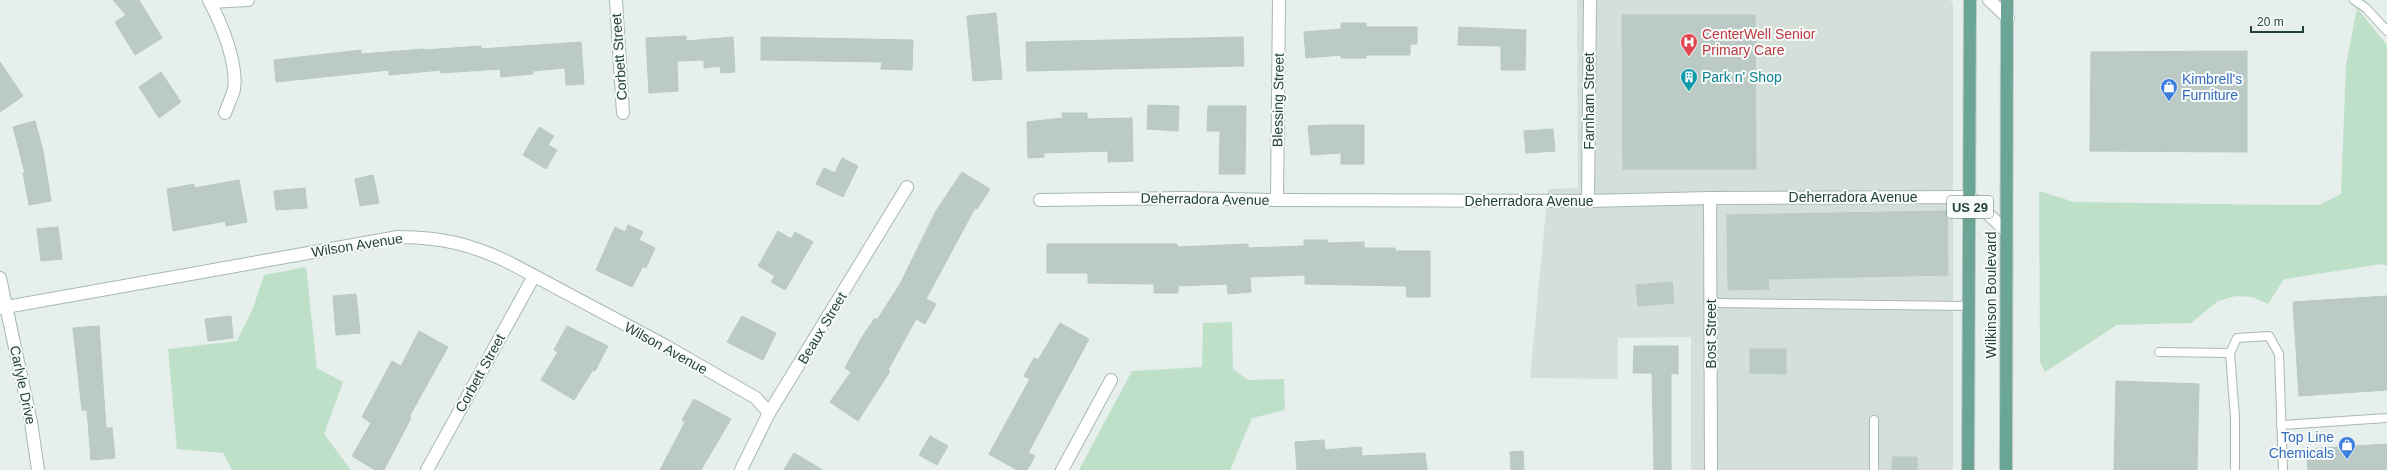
<svg xmlns="http://www.w3.org/2000/svg" width="2387" height="470" font-family="Arial,sans-serif">
<style>
.built{fill:#d4dfda}
.green{fill:#bfe0c8}
.building{fill:#bbcac4;stroke:#b8c9c2}
.lines{fill:none;stroke-linecap:round;stroke-linejoin:round}
.service-casing{stroke:#a8b8b2;stroke-width:10}
.minor-casing{stroke:#a8b8b2;stroke-width:14}
.primary-casing{stroke:#c2cac8;stroke-width:14}
.service{stroke:#fff;stroke-width:8}
.minor{stroke:#fff;stroke-width:12}
.primary{stroke:#6aa596;stroke-width:12}
.labels{text-anchor:middle;dominant-baseline:central;stroke-width:4;stroke-linejoin:round;paint-order:stroke}
.shield{fill:#f7fbf9;stroke:#637a73;stroke-width:1}
.shield-label{font-size:13px;font-weight:bold;fill:#24423a}
.health-label{font-size:14px;fill:#be3a42;stroke:#f7fbf9;text-anchor:start}
.street-label{font-size:14px;fill:#24423a;stroke:#f7fbf9}
.culture-label{font-size:14px;fill:#0d838f;stroke:#f7fbf9;text-anchor:start}
.shop-label{font-size:14px;fill:#366cbe;stroke:#f7fbf9;text-anchor:start}
</style>
<rect width="100%" height="100%" fill="#e6efeb"/>
<path class="built" d="M1577,0H1950L1953,3V470H1691V337L1618,338V379L1530,378L1548,189L1578,188Z"/>
<g class="green">
<path d="M2357,8L2387,45V266L2382,264L2284,279L2268,304L2252,297L2236,296L2218,301L2191,323L2117,325L2045,372L2040,362L2039,191L2074,202L2288,205H2319L2341,194L2346,65Z"/>
<path d="M306,267L317,368L343,382L324,434L351,470H232L223,453L177,449L168,349L237,341L253,308L264,275Z"/>
<path d="M1232,322L1233,369L1248,380L1284,379L1285,410L1252,418L1230,470H1079L1132,371L1202,367L1203,323Z"/>
</g>
<g class="building">
<path d="M113,0H139L162,38L135,55L115,22L126,15Z"/>
<path d="M996,13L1002,79L973,81L967,16Z"/>
<path d="M1622,15H1755L1756,169H1623Z"/>
<path d="M1341,23H1366V27H1417V44H1410V55H1366V58H1341V55L1306,58L1304,32L1341,29Z"/>
<path d="M1459,27L1526,30L1525,70H1501V46L1458,45Z"/>
<path d="M686,36V41L733,37L735,72L721,73L720,66L704,68V60L677,61L678,91L649,93L646,38Z"/>
<path d="M761,37L913,40L912,70L881,69L882,62L761,60Z"/>
<path d="M1243,37L1244,66L1027,71L1026,42Z"/>
<path d="M581,42L584,84L566,85L565,68L533,71V74L501,77L500,69L441,73V70L389,75V70L276,82L274,60L361,50V54L425,49V50L481,46V49Z"/>
<path d="M2247,51V152L2090,151L2091,52Z"/>
<path d="M0,62L23,96L0,112Z"/>
<path d="M161,72L181,102L159,118L139,87Z"/>
<path d="M1148,105L1179,106L1178,131L1147,129Z"/>
<path d="M1208,106H1246L1245,174H1219L1220,131H1207Z"/>
<path d="M1062,113H1087V119L1132,118L1133,161L1108,162V151L1044,153V157L1028,158L1027,122L1063,118Z"/>
<path d="M35,121L43,151L51,201L29,205L23,173H25L13,127Z"/>
<path d="M1326,125H1364V164H1341V153L1311,155L1308,126Z"/>
<path d="M539,127L554,136L548,145L557,150L546,169L523,155Z"/>
<path d="M1553,129L1555,151L1526,153L1524,131Z"/>
<path d="M842,158L858,166L843,197L816,184L824,168L835,173Z"/>
<path d="M962,172L990,189L977,209L975,208L926,299L936,304L925,324L916,319L888,370L890,371L858,421L830,402L851,372L845,368L862,337L875,318L877,320L900,284L936,211Z"/>
<path d="M373,175L379,203L360,206L355,179Z"/>
<path d="M239,180L247,222L226,226L225,221L173,231L167,189L194,184V188Z"/>
<path d="M305,188L307,208L276,210L274,191Z"/>
<path d="M1947,211L1948,275L1768,279L1769,289L1728,290L1727,215Z"/>
<path d="M628,225L643,232L639,240L655,248L646,268L643,266L632,287L596,270L615,227L625,232Z"/>
<path d="M58,227L62,259L41,261L37,229Z"/>
<path d="M778,231L791,239L795,232L813,242L785,290L771,282L775,276L758,266Z"/>
<path d="M1304,240H1327L1328,243L1364,242V248H1395V251H1430V297H1407L1406,286L1305,284V275L1250,277L1251,292L1228,294L1227,284L1178,286V293H1154V284L1088,283V273H1047V244H1177V247L1248,244V248L1304,246Z"/>
<path d="M1672,282L1674,303L1638,306L1636,285Z"/>
<path d="M356,294L360,333L336,335L333,296Z"/>
<path d="M2387,296V390L2299,396L2293,302Z"/>
<path d="M231,316L233,338L208,341L205,319Z"/>
<path d="M742,316L776,333L763,360L727,342Z"/>
<path d="M1060,323L1089,339L1028,453L1035,456L1027,470H1017L989,454L1030,379L1024,376L1034,358L1038,360Z"/>
<path d="M99,326L106,428H112L115,458L91,460L87,410H82L73,328Z"/>
<path d="M567,326L608,346L595,371L593,370L574,400L541,380L558,352L554,350Z"/>
<path d="M419,331L448,347L409,417L411,418L384,470H375L352,456L371,423L362,417L392,361L401,366Z"/>
<path d="M1634,346H1678V374L1671,373V470H1654L1652,373H1633Z"/>
<path d="M1750,349H1786V374L1750,373Z"/>
<path d="M2116,381L2199,384L2197,470H2114Z"/>
<path d="M694,399L731,419L701,470H660L685,422L682,420Z"/>
<path d="M930,436L948,446L937,465L919,455Z"/>
<path d="M1324,440L1325,450L1361,447L1362,456L1425,453L1427,470H1297L1295,442Z"/>
<path d="M2387,444V470H2308L2306,449Z"/>
<path d="M1523,451L1524,470H1511L1510,452Z"/>
<path d="M794,453L823,470H784Z"/>
<path d="M1893,457H1917V470H1892Z"/>
</g>
<g class="lines">
<defs>
<g id="service">
<path d="M2354,0L2366,8L2387,31"/>
<path d="M1711,303L1969,306"/>
<path d="M2159,352L2230,353"/>
<path d="M1874,420V470"/>
<path d="M2281,425L2387,418"/>
<path d="M2235,470V418L2230,353L2237,338L2269,336L2279,354L2283,470"/>
</g>
<g id="minor">
<path d="M209,0C221,23 238,63 234,89C232,97 228,105 225,113"/>
<path d="M616,0L623,113"/>
<path d="M1989,0L2008,18"/>
<path d="M210,2L248,0"/>
<path d="M1710,198L1711,470"/>
<path d="M1040,200L1183,198L1277,200L1588,201L1710,198L1970,197L2005,230"/>
<path d="M1277,200L1279,0"/>
<path d="M1588,201L1590,0"/>
<path d="M0,278L31,422L38,470"/>
<path d="M0,308L398,237C441,237 471,244 510,263L664,345L756,398L769,413"/>
<path d="M427,470L534,276"/>
<path d="M741,470L769,413L907,187"/>
<path d="M1062,470L1111,380"/>
</g>
<g id="primary">
<path d="M1968,470L1970,0"/>
<path d="M2006,470L2007,0"/>
</g>
</defs>
<use href="#service" class="service-casing"/>
<use href="#minor" class="minor-casing"/>
<use href="#primary" class="primary-casing"/>
<use href="#service" class="service"/>
<use href="#minor" class="minor"/>
<use href="#primary" class="primary"/>
</g>
<defs>
<symbol id="hospital-pin" viewBox="-11 -11 22 30"><path d="M0 17L-7.5 6A9.5 9.5 0 1 1 7.5 6Z" fill="#e0444e" stroke="#f7fbf9"/><path d="M-5-5h3v3.5h4V-5h3V5h-3V1.5h-4V5h-3Z" fill="#fff"/></symbol>
<symbol id="building-pin" viewBox="-11 -11 22 30"><path d="M0 17L-7.5 6A9.5 9.5 0 1 1 7.5 6Z" fill="#0f9aa8" stroke="#f7fbf9"/><path d="M-4-6H4V6H1V3H-1V6H-4ZM-2.5-4.3h1.7v1.8h-1.7ZM.8-4.3h1.7v1.8H.8ZM-2.5-1h1.7V.8h-1.7ZM.8-1h1.7V.8H.8Z" fill="#fff"/></symbol>
<symbol id="shop-pin" viewBox="-11 -11 22 30"><path d="M0 17L-7.5 6A9.5 9.5 0 1 1 7.5 6Z" fill="#3f7fe0" stroke="#f7fbf9"/><path d="M-5-2.5h2.3a2.7 3.5 0 0 1 5.4 0H5L5.5 6h-11ZM-1.5-2.5h3a1.5 2.3 0 0 0-3 0Z" fill="#fff"/></symbol>
</defs>
<g fill-rule="evenodd">
<use href="#hospital-pin" x="1679" y="32" width="20" height="27"/>
<use href="#building-pin" x="1679" y="67" width="20" height="27"/>
<use href="#shop-pin" x="2159" y="77" width="20" height="27"/>
<use href="#shop-pin" x="2337" y="435" width="20" height="27"/>
</g>
<g class="labels">
<rect class="shield" x="1947" y="196" width="46" height="22" rx="3"/>
<g class="shield-label">
<text x="1970" y="207">US 29</text>
</g>
<g class="health-label">
<text x="1702" y="34">CenterWell Senior<tspan x="1702" dy="16">Primary Care</tspan></text>
</g>
<g class="street-label">
<text transform="translate(619 57) rotate(-94)">Corbett Street</text>
<text transform="translate(1278 100) rotate(-89)">Blessing Street</text>
<text transform="translate(1589 101) rotate(-90)">Farnham Street</text>
<text x="1853" y="197">Deherradora Avenue</text>
<text transform="translate(1205 199) rotate(1)">Deherradora Avenue</text>
<text x="1529" y="201">Deherradora Avenue</text>
<text transform="translate(357 245) rotate(-9)">Wilson Avenue</text>
<text transform="translate(1991 295) rotate(-90)">Wilkinson Boulevard</text>
<text transform="translate(822 328) rotate(-59)">Beaux Street</text>
<text transform="translate(1711 334) rotate(-90)">Bost Street</text>
<text transform="translate(666 348) rotate(29)">Wilson Avenue</text>
<text transform="translate(480 373) rotate(-61)">Corbett Street</text>
<text transform="translate(23 385) rotate(78)">Carlyle Drive</text>
</g>
<g class="culture-label">
<text x="1702" y="77">Park n' Shop</text>
</g>
<g class="shop-label">
<text x="2182" y="79">Kimbrell's<tspan x="2182" dy="16">Furniture</tspan></text>
<text x="2334" y="437" text-anchor="end">Top Line<tspan x="2334" dy="16">Chemicals</tspan></text>
</g>
</g>
<path d="M2251 26v6h52v-6" fill="none" stroke="#24423a" stroke-width="2"/>
<text x="2257" y="26" font-size="12" fill="#24423a" stroke="#f7fbf9" stroke-width="3" paint-order="stroke">20 m</text>
</svg>
